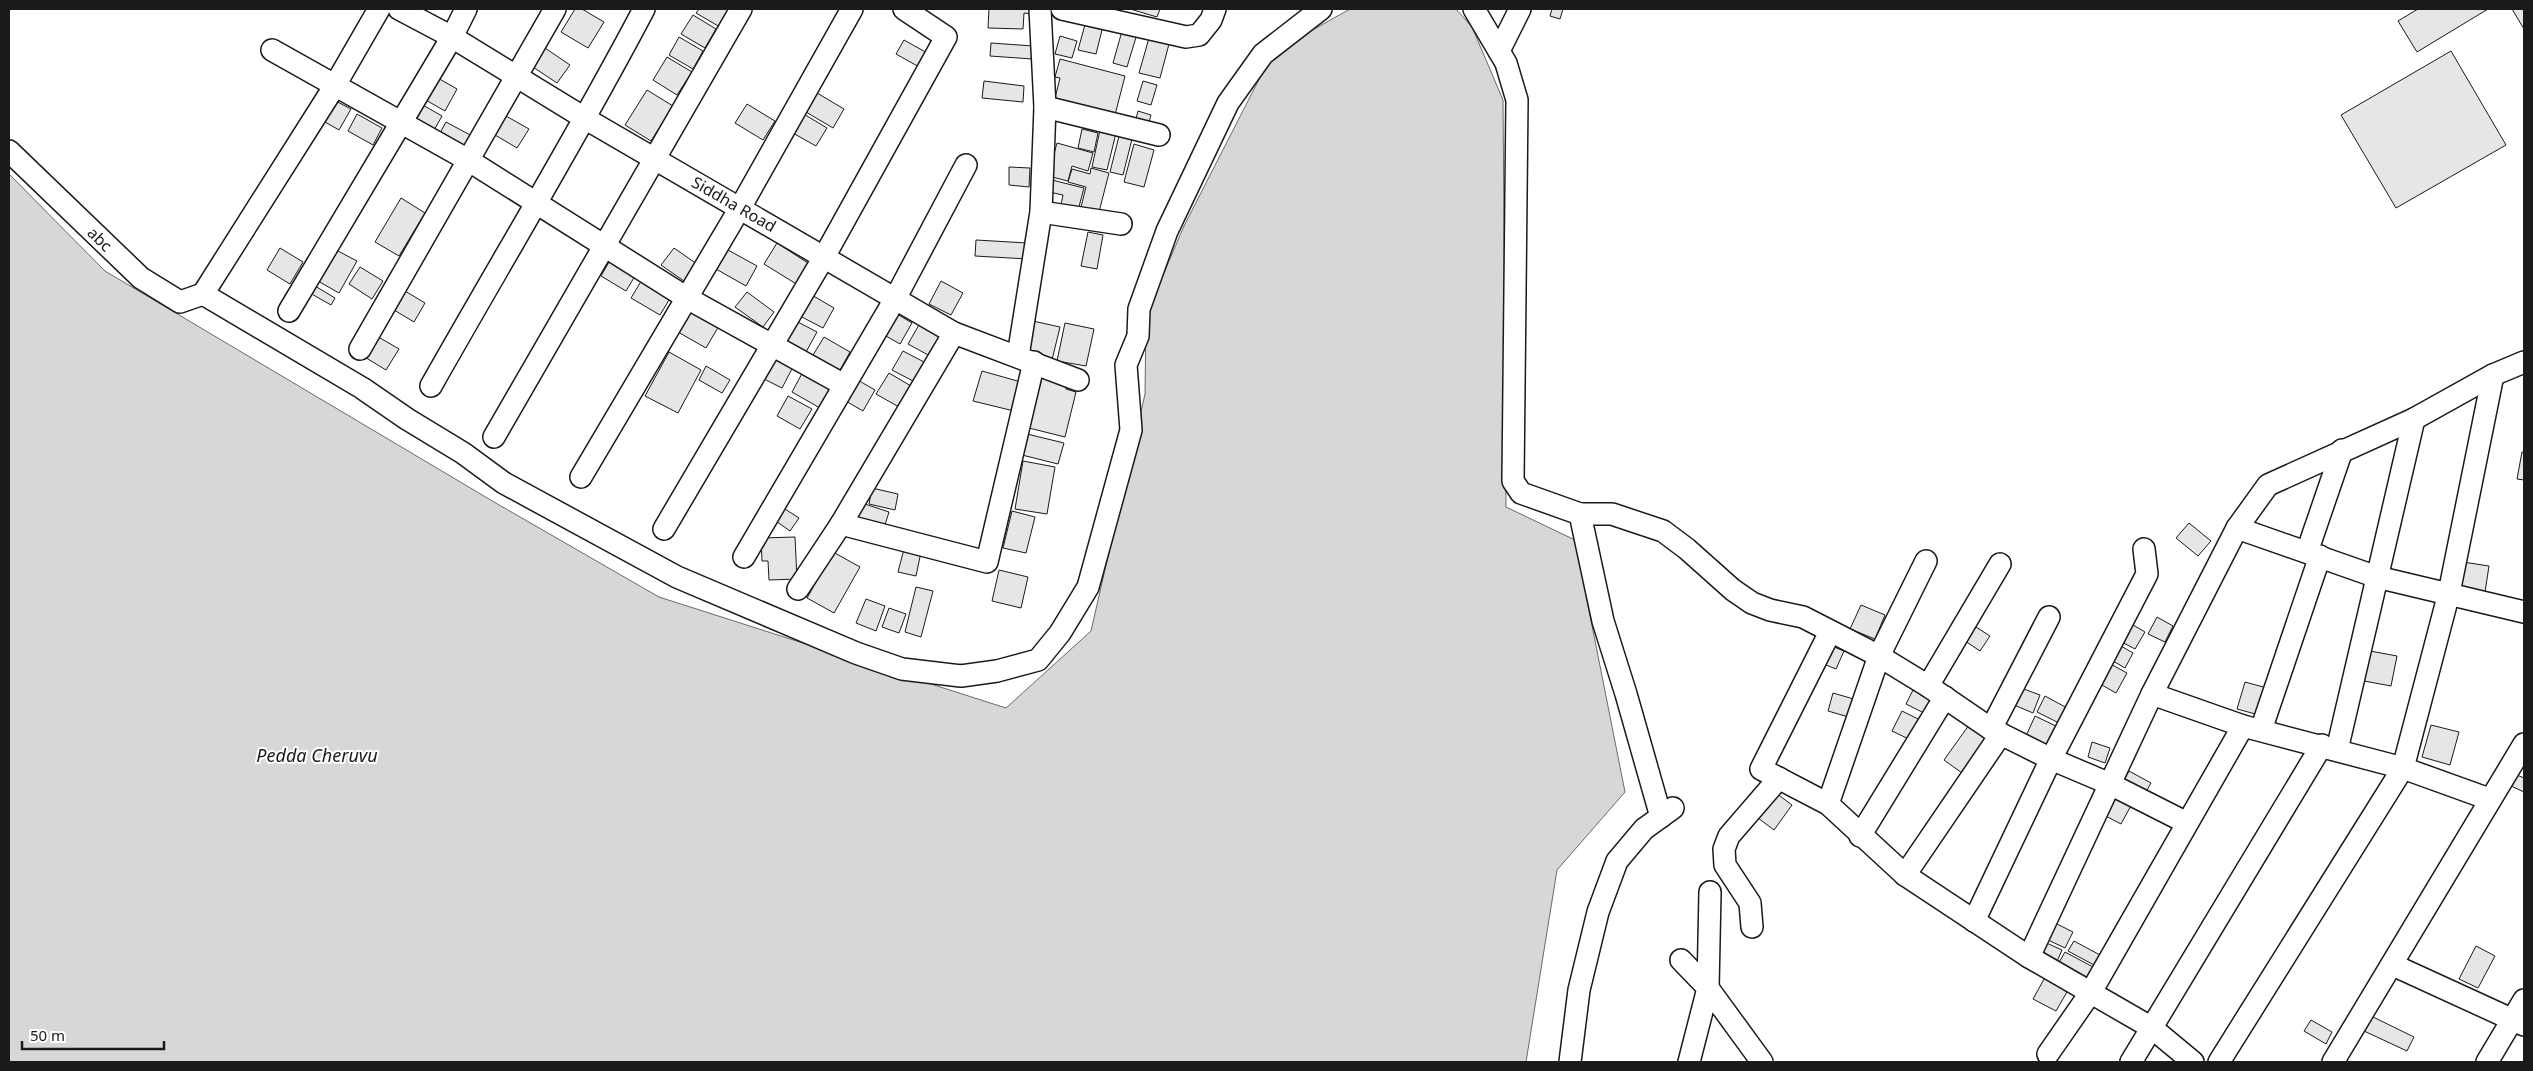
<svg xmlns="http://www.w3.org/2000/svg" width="2533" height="1071" font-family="'Noto Sans',sans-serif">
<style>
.water{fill:#d7d7d7;stroke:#6a6a6a}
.building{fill:#e6e6e6;stroke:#1a1a1a}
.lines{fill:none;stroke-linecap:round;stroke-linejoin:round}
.minor-casing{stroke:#1a1a1a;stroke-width:24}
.minor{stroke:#fff;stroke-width:21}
.labels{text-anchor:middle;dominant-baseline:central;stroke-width:4;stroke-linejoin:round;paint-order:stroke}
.street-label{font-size:16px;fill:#1a1a1a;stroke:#fff}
.water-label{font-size:18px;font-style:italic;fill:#1a1a1a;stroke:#fff}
</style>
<rect width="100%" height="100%" fill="#fff"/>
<path class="water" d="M1350,9H1456L1472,27L1503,100L1506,507L1575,540L1625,792L1557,870L1526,1062H9V174L105,271L494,502L659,597L1006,708L1091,631L1145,394L1146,315L1184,226L1273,52Z"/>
<g class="building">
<path d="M575,9H582L604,22L588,48L561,32Z"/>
<path d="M699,9H730L720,27L696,13Z"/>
<path d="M989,9H1033V14L1024,13L1023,29L988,28Z"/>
<path d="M1130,9H1160L1157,17Z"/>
<path d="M1552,9H1563L1560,19L1550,16Z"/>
<path d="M2418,9H2488L2417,52L2398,21Z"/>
<path d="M2512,9H2524V29Z"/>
<path d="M693,15L716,29L705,48L681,34Z"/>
<path d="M1086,21L1103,26L1096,54L1078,50Z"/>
<path d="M1122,31L1137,34L1127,67L1113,63Z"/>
<path d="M1060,36L1077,41L1072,58L1055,54Z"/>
<path d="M679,37L703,51L693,69L669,55Z"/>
<path d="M1149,38L1169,44L1160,78L1139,73Z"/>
<path d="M904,40L929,54L921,68L896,54Z"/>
<path d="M991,43L1033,46L1032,59L990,56Z"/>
<path d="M545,48L570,65L557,83L533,67Z"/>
<path d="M2451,51L2506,145L2396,208L2341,115Z"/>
<path d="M667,57L692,72L677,95L653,80Z"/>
<path d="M1060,59L1125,76L1115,115L1055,98L1060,78L1055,77Z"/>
<path d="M436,77L457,89L445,111L424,99Z"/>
<path d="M984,81L1024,86L1023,102L982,98Z"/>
<path d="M1143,81L1157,85L1151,105L1137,101Z"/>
<path d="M647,90L673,106L651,141L625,125Z"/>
<path d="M817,93L844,109L833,128L806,112Z"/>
<path d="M330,98L351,109L339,130L318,118Z"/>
<path d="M421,104L442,116L433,132L411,120Z"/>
<path d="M747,104L775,121L763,140L735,123Z"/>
<path d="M1138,111L1151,115L1147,129L1134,126Z"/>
<path d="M802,113L827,128L816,146L791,132Z"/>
<path d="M357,114L382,128L373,145L348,131Z"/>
<path d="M506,116L529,129L517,148L495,135Z"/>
<path d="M446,122L472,136L466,147L440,133Z"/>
<path d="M1082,129L1098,133L1094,152L1078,148Z"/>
<path d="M1100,130L1116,133L1107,170L1092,167Z"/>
<path d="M1119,136L1132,139L1123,175L1110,172Z"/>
<path d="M1057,143L1093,153L1088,171L1072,166L1068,181L1048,176Z"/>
<path d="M1134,144L1154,150L1144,187L1124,182Z"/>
<path d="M1009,167L1030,168L1029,187L1009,185Z"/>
<path d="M1091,168L1109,173L1099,212L1081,207L1086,187L1068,182L1072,169L1090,174Z"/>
<path d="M1052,180L1084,188L1077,214L1060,210L1063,195L1049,192Z"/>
<path d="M401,198L425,213L399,256L375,242Z"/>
<path d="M1088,232L1103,235L1097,269L1081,266Z"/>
<path d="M976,240L1027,243V259L975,256Z"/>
<path d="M777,243L811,265L798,285L764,264Z"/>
<path d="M280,248L303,262L290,284L267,270Z"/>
<path d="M674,248L697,264L684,281L661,265Z"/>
<path d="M336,250L357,261L339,293L318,281Z"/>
<path d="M728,250L757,266L746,286L716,269Z"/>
<path d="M613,255L638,271L626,291L601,276Z"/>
<path d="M360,267L383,281L372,299L349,284Z"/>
<path d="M643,278L672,295L660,315L631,298Z"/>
<path d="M941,281L963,293L951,315L929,304Z"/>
<path d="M315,286L335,298L331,305L310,293Z"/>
<path d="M405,291L425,303L414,322L394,310Z"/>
<path d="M747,292L774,312L763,327L735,307Z"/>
<path d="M810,294L834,308L823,328L798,315Z"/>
<path d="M692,308L720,324L706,348L678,332Z"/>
<path d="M892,311L912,323L900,344L879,332Z"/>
<path d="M796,321L817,332L806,352L785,340Z"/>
<path d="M1033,321L1060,327L1052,360L1026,354Z"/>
<path d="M920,323L942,336L930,356L908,344Z"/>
<path d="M1065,323L1094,329L1086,366L1057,361Z"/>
<path d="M375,335L399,349L386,370L363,356Z"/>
<path d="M824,337L850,352L840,370L813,355Z"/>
<path d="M903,351L924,362L913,381L892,370Z"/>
<path d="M669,352L701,370L678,413L645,396Z"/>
<path d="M774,356L793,367L782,388L762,378Z"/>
<path d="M706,366L730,380L722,393L699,380Z"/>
<path d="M805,368L834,385L820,408L792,392Z"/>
<path d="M982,371L1021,382L1014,411L973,401Z"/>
<path d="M889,373L911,386L899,407L876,394Z"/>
<path d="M1042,378L1064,383L1066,389L1076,392L1065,437L1029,428Z"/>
<path d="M856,379L875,390L863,411L844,400Z"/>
<path d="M788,396L812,409L800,429L777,416Z"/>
<path d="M1027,434L1064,443L1058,464L1022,455Z"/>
<path d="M2522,452H2524V480L2517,479Z"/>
<path d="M1023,461L1055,467L1047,514L1015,509Z"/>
<path d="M872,488L898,494L895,510L869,504Z"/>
<path d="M862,503L889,512L884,528L857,520Z"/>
<path d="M782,507L799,518L790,531L773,519Z"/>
<path d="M1012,511L1035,517L1026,553L1003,548Z"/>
<path d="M2189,523L2211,541L2198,556L2176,538Z"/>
<path d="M795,537L797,579L769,580L768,561H762L761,538Z"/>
<path d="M904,549L921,552L916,576L898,572Z"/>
<path d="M833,552L860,567L834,613L807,598Z"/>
<path d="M2463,562L2489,566L2485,592L2459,588Z"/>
<path d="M999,570L1028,577L1021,608L992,601Z"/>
<path d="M916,587L933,591L921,637L905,632Z"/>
<path d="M866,599L885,606L876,631L856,623Z"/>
<path d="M1861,605L1885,615L1875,639L1850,629Z"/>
<path d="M889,608L906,614L899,633L882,627Z"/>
<path d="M2157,617L2173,626L2165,642L2148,634Z"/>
<path d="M2128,622L2145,632L2135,649L2118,640Z"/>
<path d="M1976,627L1990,636L1980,651L1965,641Z"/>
<path d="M2116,643L2133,653L2125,668L2108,658Z"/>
<path d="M1829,645L1844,651L1836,669L1821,663Z"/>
<path d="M2370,651L2397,656L2391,686L2364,681Z"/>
<path d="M2105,661L2127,673L2116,693L2095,681Z"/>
<path d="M2245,682L2267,688L2259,715L2237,709Z"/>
<path d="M2021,688L2040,695L2033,713L2014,705Z"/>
<path d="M1913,690L1933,700L1926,714L1906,704Z"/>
<path d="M1833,693L1857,700L1852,718L1828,711Z"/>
<path d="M2045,696L2069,709L2061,724L2037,712Z"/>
<path d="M1902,711L1924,722L1915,742L1892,731Z"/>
<path d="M2035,716L2060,728L2052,748L2026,736Z"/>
<path d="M1969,725L1987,738L1962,773L1944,760Z"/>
<path d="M2431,725L2459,732L2450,765L2422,757Z"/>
<path d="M2092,742L2110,748L2105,763L2088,757Z"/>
<path d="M2129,771L2151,783L2146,792L2124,780Z"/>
<path d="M2517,775L2524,778V792L2511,786Z"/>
<path d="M2113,789L2134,800L2121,824L2100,813Z"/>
<path d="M1776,793L1792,805L1774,830L1758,818Z"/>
<path d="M2053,922L2073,932L2065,948L2044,938Z"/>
<path d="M2042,941L2062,950L2055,966L2035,956Z"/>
<path d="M2074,941L2100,955L2094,965L2068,951Z"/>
<path d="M2476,946L2495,956L2478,988L2459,979Z"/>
<path d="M2065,952L2093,967L2085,981L2057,966Z"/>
<path d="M2048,972L2071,985L2056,1011L2033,999Z"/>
<path d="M2371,1016L2414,1037L2407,1051L2364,1031Z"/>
<path d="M2311,1020L2332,1032L2326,1044L2304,1031Z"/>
</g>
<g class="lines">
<defs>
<g id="minor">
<path d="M399,9L452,37L586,119L954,333L1078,380"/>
<path d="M1062,9L1186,37L1199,35L1211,20L1215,9"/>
<path d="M1474,9L1506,63L1517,100L1513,481L1521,493L1580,514L1603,621L1626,694L1661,817"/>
<path d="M272,50L468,160L687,298L844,385"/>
<path d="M1499,51L1520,9"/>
<path d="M1045,107L1159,135"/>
<path d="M9,151L141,278L180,302L203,294"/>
<path d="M1041,212L1121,224"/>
<path d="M203,294L362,388L407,419L463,453L504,483L677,577L856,653L902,669L961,676L997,671L1038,660L1060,633L1088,587L1131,430L1126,365L1138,336L1139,309L1167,231L1228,103L1263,54L1321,9"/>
<path d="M203,294L334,87L379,9"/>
<path d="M289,311L452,37L466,9"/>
<path d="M360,349L555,9"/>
<path d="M1018,356L1041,212L1045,107L1040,9"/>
<path d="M431,386C502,260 577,137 644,9"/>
<path d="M494,437L741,9"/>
<path d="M581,477L740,208L852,9"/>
<path d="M1580,514H1612L1663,531L1687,549L1733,590L1752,603L1770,610L1803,617L1879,656L1928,686L1991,729L2051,759L2110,784L2187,823"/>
<path d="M841,524L987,562L1034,362"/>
<path d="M2237,528L2377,577L2524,612"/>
<path d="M664,529L824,257L946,37L904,9"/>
<path d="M2307,552L2342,450"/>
<path d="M744,557L895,299L966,165"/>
<path d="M798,589L841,524L954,333"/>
<path d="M1830,632L1761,769L1828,804L1905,875L2029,957L2152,1028L2193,1062"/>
<path d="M1928,686L2000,564"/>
<path d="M2152,694L2243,726L2403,768L2489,799"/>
<path d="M1991,729L2049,617"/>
<path d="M2261,730L2320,556"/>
<path d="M2337,750L2414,419"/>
<path d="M1828,804L1879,656L1926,561"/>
<path d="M1860,836L1945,697"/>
<path d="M1905,875L2001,734"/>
<path d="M1974,921L2051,759L2147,574L2144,549"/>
<path d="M1752,927L1750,903L1725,865L1724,849L1729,836L1779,778"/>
<path d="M2029,957L2152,694L2237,528L2268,485L2414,419L2493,375L2524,362"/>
<path d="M1681,960L1708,988L1710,892"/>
<path d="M2393,965L2524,1025"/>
<path d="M2048,1054L2091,992L2243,726"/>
<path d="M1570,1062L1579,990L1598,912L1617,861L1644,829L1673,808"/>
<path d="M1689,1062L1708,988L1762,1062"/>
<path d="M2131,1062L2322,745"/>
<path d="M2219,1062L2403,768L2449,593L2493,375"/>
<path d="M2333,1062L2524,744"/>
<path d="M2487,1062L2524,1000"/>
</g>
</defs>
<use href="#minor" class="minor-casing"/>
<use href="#minor" class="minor"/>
</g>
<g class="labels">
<g class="street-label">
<text transform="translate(734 204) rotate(30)">Siddha Road</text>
<text transform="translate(100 239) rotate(44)">abc</text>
</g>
<g class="water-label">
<text x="317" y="755">Pedda Cheruvu</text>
</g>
</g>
<rect width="2533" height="1071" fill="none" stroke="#1a1a1a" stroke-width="20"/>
<path d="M22 1041v8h142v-8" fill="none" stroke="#1a1a1a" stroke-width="2.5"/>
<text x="30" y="1041" font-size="15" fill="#1a1a1a" stroke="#ffffff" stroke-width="4" paint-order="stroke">50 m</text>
</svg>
